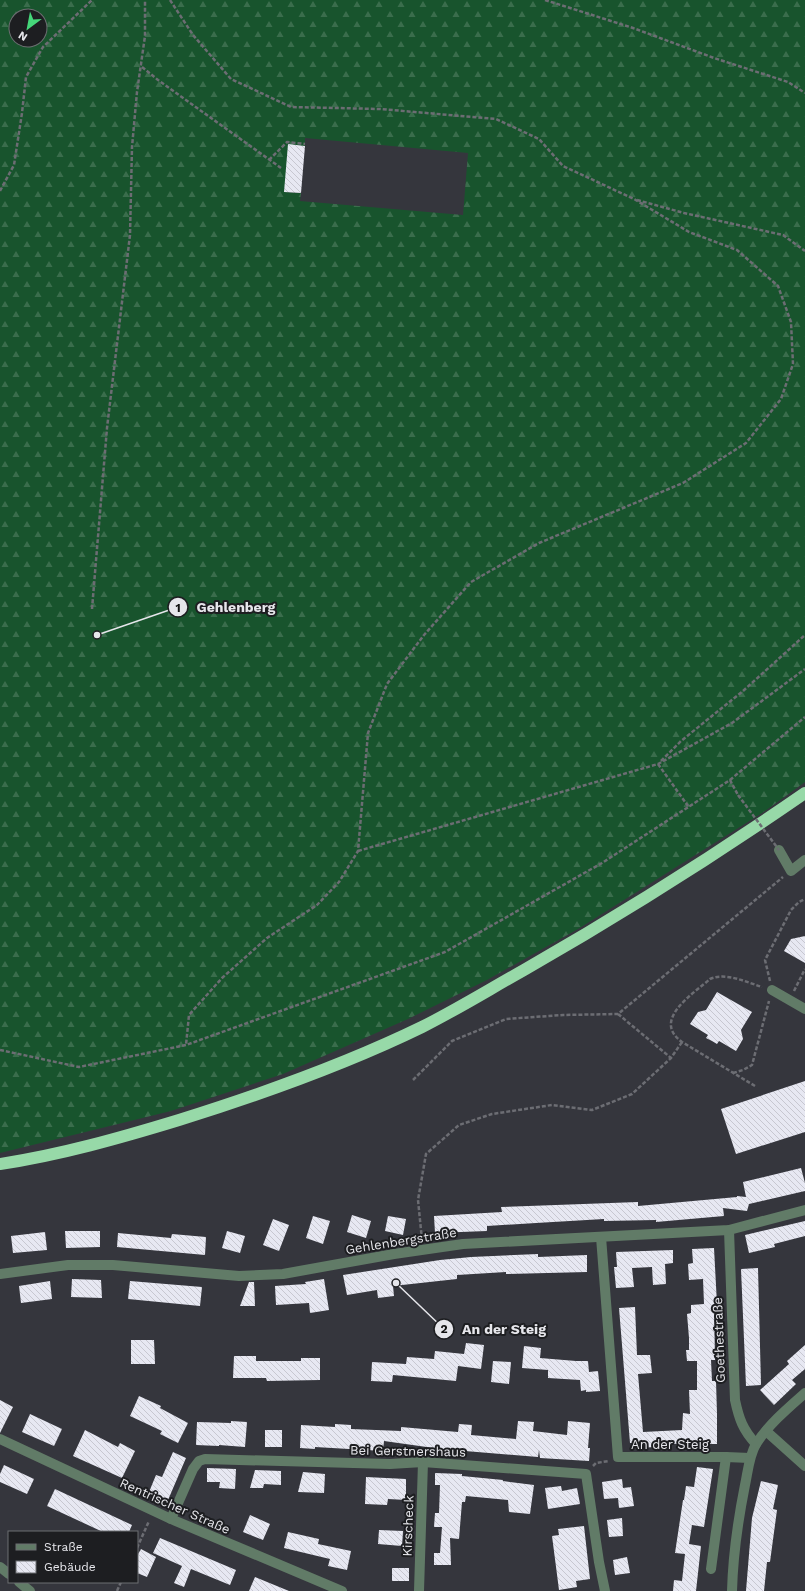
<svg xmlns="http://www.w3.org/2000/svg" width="805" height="1591" font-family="'Work Sans',sans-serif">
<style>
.forest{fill:url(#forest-firs);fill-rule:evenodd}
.building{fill:url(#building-back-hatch)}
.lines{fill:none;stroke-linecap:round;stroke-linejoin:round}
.path{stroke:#6c6d73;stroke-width:2.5;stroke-dasharray:4 2;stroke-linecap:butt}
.minor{stroke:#617b67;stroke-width:10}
.highway{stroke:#97d9a8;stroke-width:12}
.path-bridge{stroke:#6c6d73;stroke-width:2.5;stroke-dasharray:4 2;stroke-linecap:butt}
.labels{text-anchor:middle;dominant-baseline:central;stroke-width:4;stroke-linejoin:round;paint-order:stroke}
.street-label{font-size:13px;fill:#e6e6eb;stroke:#1d1e21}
.leader{fill:none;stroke:#e6e6eb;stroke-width:1.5}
.callout-dot{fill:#e6e6eb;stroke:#1d1e21;stroke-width:1.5}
.mark-label{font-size:12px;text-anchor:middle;font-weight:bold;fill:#111}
.callout-label{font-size:14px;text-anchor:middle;font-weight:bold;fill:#e6e6eb;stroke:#1d1e21;stroke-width:4;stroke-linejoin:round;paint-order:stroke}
</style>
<defs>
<pattern id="forest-firs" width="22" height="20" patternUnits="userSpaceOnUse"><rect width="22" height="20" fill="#18542d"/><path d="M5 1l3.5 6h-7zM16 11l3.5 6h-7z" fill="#3a6d4c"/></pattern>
<pattern id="building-back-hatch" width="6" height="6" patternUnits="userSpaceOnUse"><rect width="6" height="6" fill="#e7e8f2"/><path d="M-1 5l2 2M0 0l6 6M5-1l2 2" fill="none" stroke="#c7c7d0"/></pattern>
</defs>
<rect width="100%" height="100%" fill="#35363d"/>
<path class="forest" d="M0,0H805V782L765,811L578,929L487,980L408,1019L283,1074L171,1111L0,1153ZM16,16H40V40H16ZM305,138L468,153L463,215L300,201L301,193L285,192L305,146Z"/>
<g class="building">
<path d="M288,144L305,146L301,193L284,192Z"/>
<path d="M805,936V963L784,951L791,939Z"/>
<path d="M717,992L752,1012L741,1030L743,1039L736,1051L719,1041L717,1044L712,1041L706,1038L708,1035L690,1024L698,1012L706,1010Z"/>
<path d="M805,1081V1132L736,1154L721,1109Z"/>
<path d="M801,1168L805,1183V1191L749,1204L747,1211L723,1208L724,1216L656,1222V1220L604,1221V1219L536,1223L487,1226V1231L435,1233L434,1216L502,1212L501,1207L638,1202V1206L737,1197V1196L746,1197L743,1182Z"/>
<path d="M352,1215L371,1221L366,1238L347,1232Z"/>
<path d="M313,1216L330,1221L323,1244L306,1238Z"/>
<path d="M388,1216L406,1219L403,1235L385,1231Z"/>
<path d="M273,1219L289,1225L279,1251L263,1245Z"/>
<path d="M805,1221V1236L774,1244L775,1247L749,1253L745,1235Z"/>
<path d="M65,1231H100V1247L66,1248Z"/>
<path d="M227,1231L245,1236L240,1253L222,1248Z"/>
<path d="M45,1232L47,1250L13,1253L11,1236Z"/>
<path d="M118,1233L171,1238L172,1234L206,1237L205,1255L117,1247Z"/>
<path d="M714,1248L717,1304H714L715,1360H711L712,1381H716L717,1414V1444H665V1446L642,1448V1443H630L619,1308L635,1307L637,1355H650L652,1373L638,1374L643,1432L682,1430L683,1413L690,1414L689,1390H697V1361H687L686,1350H689V1338L687,1314L691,1313V1305L704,1304L703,1279L689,1280L688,1264L693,1263L692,1249Z"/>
<path d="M673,1250V1263L665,1264L666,1284L653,1285L652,1267L632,1268L634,1287L616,1288L614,1267H617L616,1252Z"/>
<path d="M538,1254V1257L587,1255V1272L506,1274V1272L457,1275V1279L393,1286L394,1296L378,1298L377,1290L347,1295L343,1275L440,1260L471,1257Z"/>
<path d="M758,1268L761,1385L746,1386L741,1269Z"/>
<path d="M72,1279L101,1280L102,1298L71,1297Z"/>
<path d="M324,1279L329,1310L310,1313L309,1303L276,1305L275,1286L306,1284L305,1282Z"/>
<path d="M50,1281L52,1299L21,1303L19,1286Z"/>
<path d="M130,1281L202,1287L200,1306L128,1299Z"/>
<path d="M249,1282H254L255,1306H240Z"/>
<path d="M131,1340H154L155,1364H131Z"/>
<path d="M466,1343L484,1345L481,1369L458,1366L456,1381L393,1375L392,1382L371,1381L372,1362L406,1364L407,1357L434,1359L435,1351L464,1354Z"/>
<path d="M805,1345V1369L792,1380L796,1384L774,1405L760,1390L789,1364L787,1361Z"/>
<path d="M524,1346L541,1348L540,1358L576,1361H588L589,1372L598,1371L600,1391L586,1392V1390L581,1391L580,1380L548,1378V1370L522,1368Z"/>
<path d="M234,1356H256V1361H301V1358H320V1380L267,1381L266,1378H233Z"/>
<path d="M493,1361L511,1362L509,1384L491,1382Z"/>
<path d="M139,1396L161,1406L160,1408L188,1423L178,1443L160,1434L162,1431L130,1416Z"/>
<path d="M0,1400L13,1407L0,1433Z"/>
<path d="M30,1414L62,1429L54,1446L22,1432Z"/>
<path d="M231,1421L247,1422L245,1447L219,1445V1446L196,1445L197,1422L231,1423Z"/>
<path d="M518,1421L534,1422L533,1431L567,1435L568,1421L590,1423L588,1448H590L589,1461L540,1458L539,1450L538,1457L441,1449L384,1441L383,1451L315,1447V1449L300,1448L301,1425L335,1427V1424L351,1425V1429L401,1431V1427L458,1432L459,1424L472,1425L471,1435L516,1439Z"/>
<path d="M85,1430L118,1447L120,1443L135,1451L122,1478L73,1456Z"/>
<rect x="265" y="1430" width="17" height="17"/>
<path d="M173,1452L186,1458L168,1500L149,1492L156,1475L162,1477Z"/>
<path d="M4,1465L34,1479L27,1494L0,1482V1474Z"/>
<path d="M697,1467L713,1469L704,1527L692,1525L689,1544L701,1546L696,1591H673L674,1580L682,1581L685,1554L675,1553L683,1500H684L686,1486L694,1487Z"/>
<path d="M207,1468L236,1469L235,1489L219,1488L220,1482H207Z"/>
<path d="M255,1470L281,1471V1485L264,1484L263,1488H250Z"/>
<path d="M303,1472L325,1474L324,1493L298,1492Z"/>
<path d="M435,1473L462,1474V1476L503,1480V1481L534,1485L530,1514L509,1512L508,1500L466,1496L465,1502H462L459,1539L450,1538L451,1565H434V1553H440L442,1527H434L435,1513H439L440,1485H435Z"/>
<path d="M366,1477L406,1479V1500L388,1499L387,1505L365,1504Z"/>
<path d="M622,1479L623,1488L631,1487L634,1506L619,1508L618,1498L604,1499L602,1482Z"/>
<path d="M761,1481L778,1485L773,1509L777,1510L770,1562H767L764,1591H746L752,1518Z"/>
<path d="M561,1486L562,1491L577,1488L580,1504L548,1509L545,1488Z"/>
<path d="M55,1489L132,1525L129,1532H103L47,1506Z"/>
<path d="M250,1515L270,1524L263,1540L243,1532Z"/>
<path d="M622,1518L623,1536L609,1537L607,1520Z"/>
<path d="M584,1526L590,1579L576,1581L577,1587L559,1590L552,1536L559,1535L558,1529Z"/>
<path d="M379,1530L403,1531L402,1546L378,1544Z"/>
<path d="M288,1532L319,1539L318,1544L351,1551L347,1570L328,1566L330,1559L284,1548Z"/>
<path d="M160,1538L236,1570L230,1585L191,1569L184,1587L174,1583L182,1566L153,1553Z"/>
<path d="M141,1549L156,1557L147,1577L137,1573V1556Z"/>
<path d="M627,1557L630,1573L615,1575L613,1560Z"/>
<rect x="392" y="1568" width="17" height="13"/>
<path d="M255,1577L289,1591H249Z"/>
</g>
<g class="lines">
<g class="path">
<path d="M170,0L193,35L231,79L291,107L380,109L496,119L539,139L563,166L634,199L689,232L737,250L778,286L791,322L793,364L781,399L746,443L683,483L539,543L471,582L424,635L387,684L368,733L358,851L339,882L317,905L267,938L222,978L189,1015L186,1045"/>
<path d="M545,0L633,28L714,58L788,82L805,93"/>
<path d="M142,67L158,80L281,168"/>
<path d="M269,160L287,142L305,144"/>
<path d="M0,191L14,165L22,113L26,77L43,47L92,0"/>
<path d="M637,200L684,213L783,235L805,251"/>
<path d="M92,609L107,428L130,235L132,147L137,92L145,36V0"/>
<path d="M661,761L681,741L743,691L805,635"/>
<path d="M658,764L688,806"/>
<path d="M730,780L805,717"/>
<path d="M358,851L658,764L732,723L805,669"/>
<path d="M770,981L765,960L791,910L799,902L805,899"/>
<path d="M794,991L805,969"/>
<path d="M618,1014L671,1058"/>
<path d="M0,1050L79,1067L186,1045L445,952L602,863L730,780L738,795"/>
<path d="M733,1073L743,1070L752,1065L769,1001"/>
<path d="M413,1080L452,1041L506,1019L563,1015L618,1014L783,877"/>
<path d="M755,1086L682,1042C651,1020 693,994 710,979C726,972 746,982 762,987"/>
<path d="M422,1240L418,1200L426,1154L459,1125L492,1114L552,1105L592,1110L632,1094L671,1058L682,1042"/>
<path d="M593,1466L596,1463L609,1461"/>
<path d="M137,1548L149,1521"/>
<path d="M117,1591L121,1582"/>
</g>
<g class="minor">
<path d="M779,850L791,871L805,860"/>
<path d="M772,990L805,1009"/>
<path d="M729,1230L735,1400C739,1419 743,1430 756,1444"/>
<path d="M601,1237L618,1457H726L750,1458"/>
<path d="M0,1274L68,1265H113L239,1276L283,1274L394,1254L463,1244L729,1230L805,1210"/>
<path d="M766,1431L805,1466"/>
<path d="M0,1439L171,1519L342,1591"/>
<path d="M171,1519L193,1469L199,1461L205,1459L390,1464L423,1462L586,1474L599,1562L605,1591"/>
<path d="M0,1567L9,1574"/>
<path d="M711,1569L726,1457"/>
<path d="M19,1582L30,1591"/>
<path d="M419,1591L423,1462"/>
<path d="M732,1591C733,1555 738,1520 745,1485C748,1471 749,1456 756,1444C769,1424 788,1408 805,1393"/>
</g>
<path class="highway" d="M0,1164C60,1155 120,1138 179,1120C262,1094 344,1065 422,1027C456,1010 490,989 524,970C620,915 714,856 805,793"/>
<path class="path-bridge" d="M738,795L779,850"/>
</g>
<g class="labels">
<g class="street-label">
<text transform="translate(401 1241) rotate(-9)">Gehlenbergstraße</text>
<text transform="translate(719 1340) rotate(-92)">Goethestraße</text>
<text x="670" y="1444">An der Steig</text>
<text transform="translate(408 1451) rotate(1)">Bei Gerstnershaus</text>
<text transform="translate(175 1506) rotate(24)">Rentrischer Straße</text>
<text transform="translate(408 1526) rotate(-88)">Kirscheck</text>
</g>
</g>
<path class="leader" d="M97 635L178 607M396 1283L444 1329"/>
<g class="callout-dot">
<circle cx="97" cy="635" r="4"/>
<circle cx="396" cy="1283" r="4"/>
<circle cx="178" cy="607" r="10"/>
<circle cx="444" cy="1329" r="10"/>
</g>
<g class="mark-label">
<text x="178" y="612">1</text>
<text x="444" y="1333">2</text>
</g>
<g class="callout-label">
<text x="236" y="612">Gehlenberg</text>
<text x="504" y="1334">An der Steig</text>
</g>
<rect x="8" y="1531" width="130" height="52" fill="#1d1e21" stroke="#6d6e72"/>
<rect x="16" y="1544" width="20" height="6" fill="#617b67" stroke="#6d6e72"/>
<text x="44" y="1551" font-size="12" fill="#e6e6eb">Straße</text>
<rect x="16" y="1561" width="20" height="12" fill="url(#building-back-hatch)" stroke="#6d6e72"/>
<text x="44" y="1571" font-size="12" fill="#e6e6eb">Gebäude</text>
<g transform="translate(28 28) rotate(212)"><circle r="19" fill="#1d1e21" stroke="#6d6e72"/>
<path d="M0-3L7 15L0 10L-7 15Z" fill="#45d77a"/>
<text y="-6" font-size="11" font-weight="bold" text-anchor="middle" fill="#e6e6eb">N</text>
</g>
</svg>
